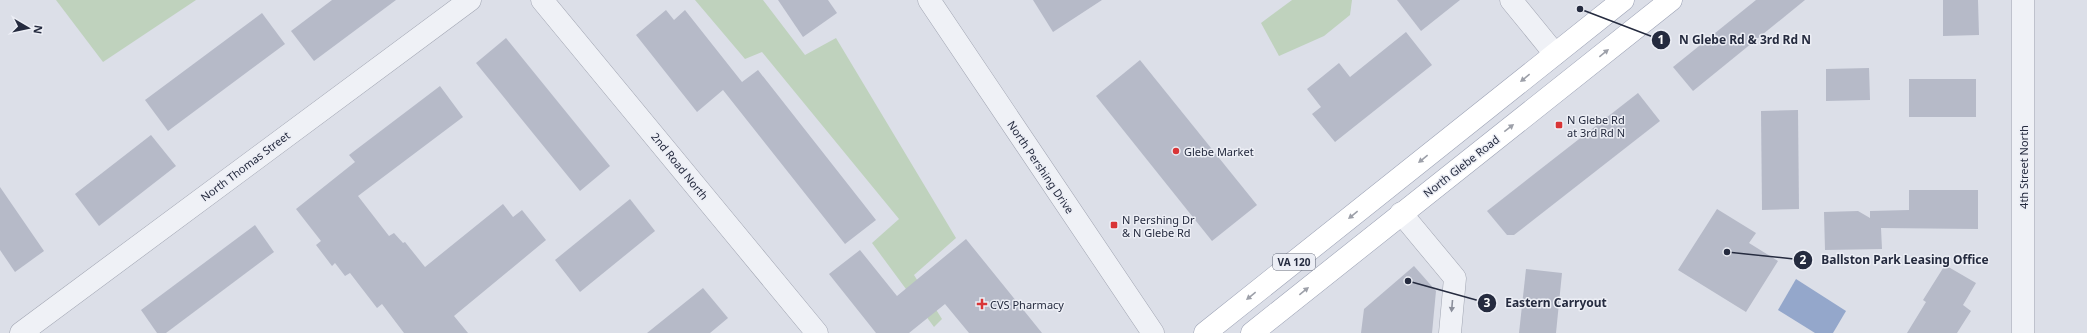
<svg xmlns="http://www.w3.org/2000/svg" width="2087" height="333" font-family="'Noto Sans',sans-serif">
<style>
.green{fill:#bfd2bd}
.water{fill:#94a7cb}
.building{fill:#b6bac8}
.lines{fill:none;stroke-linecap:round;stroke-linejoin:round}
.minor-casing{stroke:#a1a5b2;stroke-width:23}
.major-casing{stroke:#9ba1b4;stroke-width:23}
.minor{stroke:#eff1f6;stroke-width:22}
.major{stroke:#fff;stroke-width:22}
.oneway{fill:#9da0a9}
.oneway2{fill:#8a8e9a}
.poi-dot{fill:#d93537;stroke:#eceef5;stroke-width:1.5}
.labels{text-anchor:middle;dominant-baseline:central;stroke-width:3;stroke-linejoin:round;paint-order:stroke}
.shield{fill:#eceef5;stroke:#616676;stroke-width:1}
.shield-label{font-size:10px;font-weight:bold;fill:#252b3f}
.poi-label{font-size:11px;fill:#252b3f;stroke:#eceef5;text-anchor:start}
.street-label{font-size:11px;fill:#252b3f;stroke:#eceef5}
.leader{fill:none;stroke:#252b3f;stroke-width:1.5}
.callout-dot{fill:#252b3f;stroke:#eceef5;stroke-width:1.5}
.mark-label{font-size:12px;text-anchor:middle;font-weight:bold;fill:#fff}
.callout-label{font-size:12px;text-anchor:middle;font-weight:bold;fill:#252b3f;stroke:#eceef5;stroke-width:3;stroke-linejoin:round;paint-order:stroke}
</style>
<rect width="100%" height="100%" fill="#dcdfe8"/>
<g class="green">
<path d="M56,0H196L103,62Z"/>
<path d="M695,0H763L805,55L836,38L956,238L914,275L942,319L934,327L872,243L899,219L762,52L745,59Z"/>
<path d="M1292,0H1352L1350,15L1324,36L1279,56L1261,23Z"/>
</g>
<path class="water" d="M1796,279L1846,311L1833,333H1815L1778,310Z"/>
<g class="building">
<path d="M332,0H396L314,61L291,31Z"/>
<path d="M778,0H828L837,13L803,37Z"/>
<path d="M1033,0H1102L1053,32Z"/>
<path d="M1397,0H1460L1421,31Z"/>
<path d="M1756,0H1805L1693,91L1673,67Z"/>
<path d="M1943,0H1978L1979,35L1943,36Z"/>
<path d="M666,10L674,20L685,10L742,82L758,70L876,220L845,244L723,90L697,112L636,35Z"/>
<path d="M262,13L285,44L168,131L145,100Z"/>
<path d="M1406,32L1432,65L1335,142L1312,114L1321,107L1307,89L1339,63L1350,77Z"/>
<path d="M506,38L610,166L580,191L476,63Z"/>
<path d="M1140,60L1257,205L1212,241L1096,96Z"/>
<path d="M1869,68L1870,100L1826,101V69Z"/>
<rect x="1909" y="79" width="67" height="38"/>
<path d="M440,86L463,117L358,196L389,236L394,233L403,243L405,242L425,267L503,204L513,217L522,210L546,240L454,316L468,333H404L382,304L377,308L350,273L345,276L335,263L332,266L316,245L321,241L296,209L355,162L349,155Z"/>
<path d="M1638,93L1660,121L1514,235H1507L1487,211Z"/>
<path d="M1798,110L1799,209L1762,210L1761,111Z"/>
<path d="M151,135L176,166L99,226L75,194Z"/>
<path d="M0,187L44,251L15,272L0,250Z"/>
<path d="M1909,190H1978V229L1881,228L1882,249L1825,250L1824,212L1858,211L1870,218V211L1909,210Z"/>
<path d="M630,199L655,231L580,292L555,260Z"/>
<path d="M1717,209L1756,233L1749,243L1778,261L1746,312L1678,270Z"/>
<path d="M255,225L274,252L166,333H157L141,310Z"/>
<path d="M966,239L1042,333H969L945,304L909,333H876L829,274L860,250L897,296Z"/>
<path d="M1945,265L1976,283L1963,305L1971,311L1957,333H1907L1926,302L1923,300Z"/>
<path d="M1414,266L1436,291L1432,333H1361L1364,309Z"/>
<path d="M1526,269L1562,273L1556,333H1519Z"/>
<path d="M703,288L728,318L710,333H647Z"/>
</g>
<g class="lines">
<defs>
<g id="minor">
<path d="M542,0L817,333"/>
<path d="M929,0L1153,333"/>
<path d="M1511,0L1555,54"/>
<path d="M1401,213L1455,278L1450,333"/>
<path d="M21,333L470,0"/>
<path d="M2023,333V0"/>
</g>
<g id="major">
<path d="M1205,333L1623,0"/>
<path d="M1252,333L1671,0"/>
</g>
</defs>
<use href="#minor" class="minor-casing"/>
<use href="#major" class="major-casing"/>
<use href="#minor" class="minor"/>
<use href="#major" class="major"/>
</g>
<defs><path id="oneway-solid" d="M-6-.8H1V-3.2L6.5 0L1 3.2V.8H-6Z"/></defs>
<g class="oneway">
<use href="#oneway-solid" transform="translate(1604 53) rotate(-39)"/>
<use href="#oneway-solid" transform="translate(1525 78) rotate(141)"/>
<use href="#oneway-solid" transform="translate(1509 128) rotate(-38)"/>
<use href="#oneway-solid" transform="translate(1423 159) rotate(141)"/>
<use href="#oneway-solid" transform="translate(1353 215) rotate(141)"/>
<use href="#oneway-solid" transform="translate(1304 291) rotate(-39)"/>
<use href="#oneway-solid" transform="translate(1251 296) rotate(141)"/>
</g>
<use class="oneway2" href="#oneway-solid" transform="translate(1452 306) rotate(95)"/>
<g class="poi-dot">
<rect x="1555" y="121" width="8" height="8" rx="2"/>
<circle cx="1176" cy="151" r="4"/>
<rect x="1110" y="221" width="8" height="8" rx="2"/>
<path d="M980 298h4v4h4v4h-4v4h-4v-4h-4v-4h4z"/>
</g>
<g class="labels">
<rect class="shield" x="1273" y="254" width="42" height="16" rx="3"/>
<g class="shield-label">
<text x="1294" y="262">VA 120</text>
</g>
<g class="poi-label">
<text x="1567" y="119">N Glebe Rd<tspan x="1567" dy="13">at 3rd Rd N</tspan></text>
<text x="1184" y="151">Glebe Market</text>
<text x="1122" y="219">N Pershing Dr<tspan x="1122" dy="13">&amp; N Glebe Rd</tspan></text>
<text x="990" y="304">CVS Pharmacy</text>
</g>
<g class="street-label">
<text transform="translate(245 166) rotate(-37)">North Thomas Street</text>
<text transform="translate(680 166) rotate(51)">2nd Road North</text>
<text transform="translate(1461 166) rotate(-38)">North Glebe Road</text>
<text transform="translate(1041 167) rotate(56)">North Pershing Drive</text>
<text transform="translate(2023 167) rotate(-90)">4th Street North</text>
</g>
</g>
<path class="leader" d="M1580 9L1661 40M1727 252L1803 260M1408 281L1487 303"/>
<g class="callout-dot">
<circle cx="1580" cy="9" r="4"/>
<circle cx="1727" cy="252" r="4"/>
<circle cx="1408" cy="281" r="4"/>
<circle cx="1661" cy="40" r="10"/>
<circle cx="1803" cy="260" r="10"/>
<circle cx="1487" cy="303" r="10"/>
</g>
<g class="mark-label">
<text x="1661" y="44">1</text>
<text x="1803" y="264">2</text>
<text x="1487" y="307">3</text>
</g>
<g class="callout-label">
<text x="1745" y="44">N Glebe Rd &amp; 3rd Rd N</text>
<text x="1905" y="264">Ballston Park Leasing Office</text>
<text x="1556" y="307">Eastern Carryout</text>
</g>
<g transform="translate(28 28) rotate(99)" stroke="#eceef5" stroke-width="3" paint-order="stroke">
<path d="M0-3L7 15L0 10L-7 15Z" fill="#252b3f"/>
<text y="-6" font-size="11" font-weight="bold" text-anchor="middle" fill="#252b3f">N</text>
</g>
</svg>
